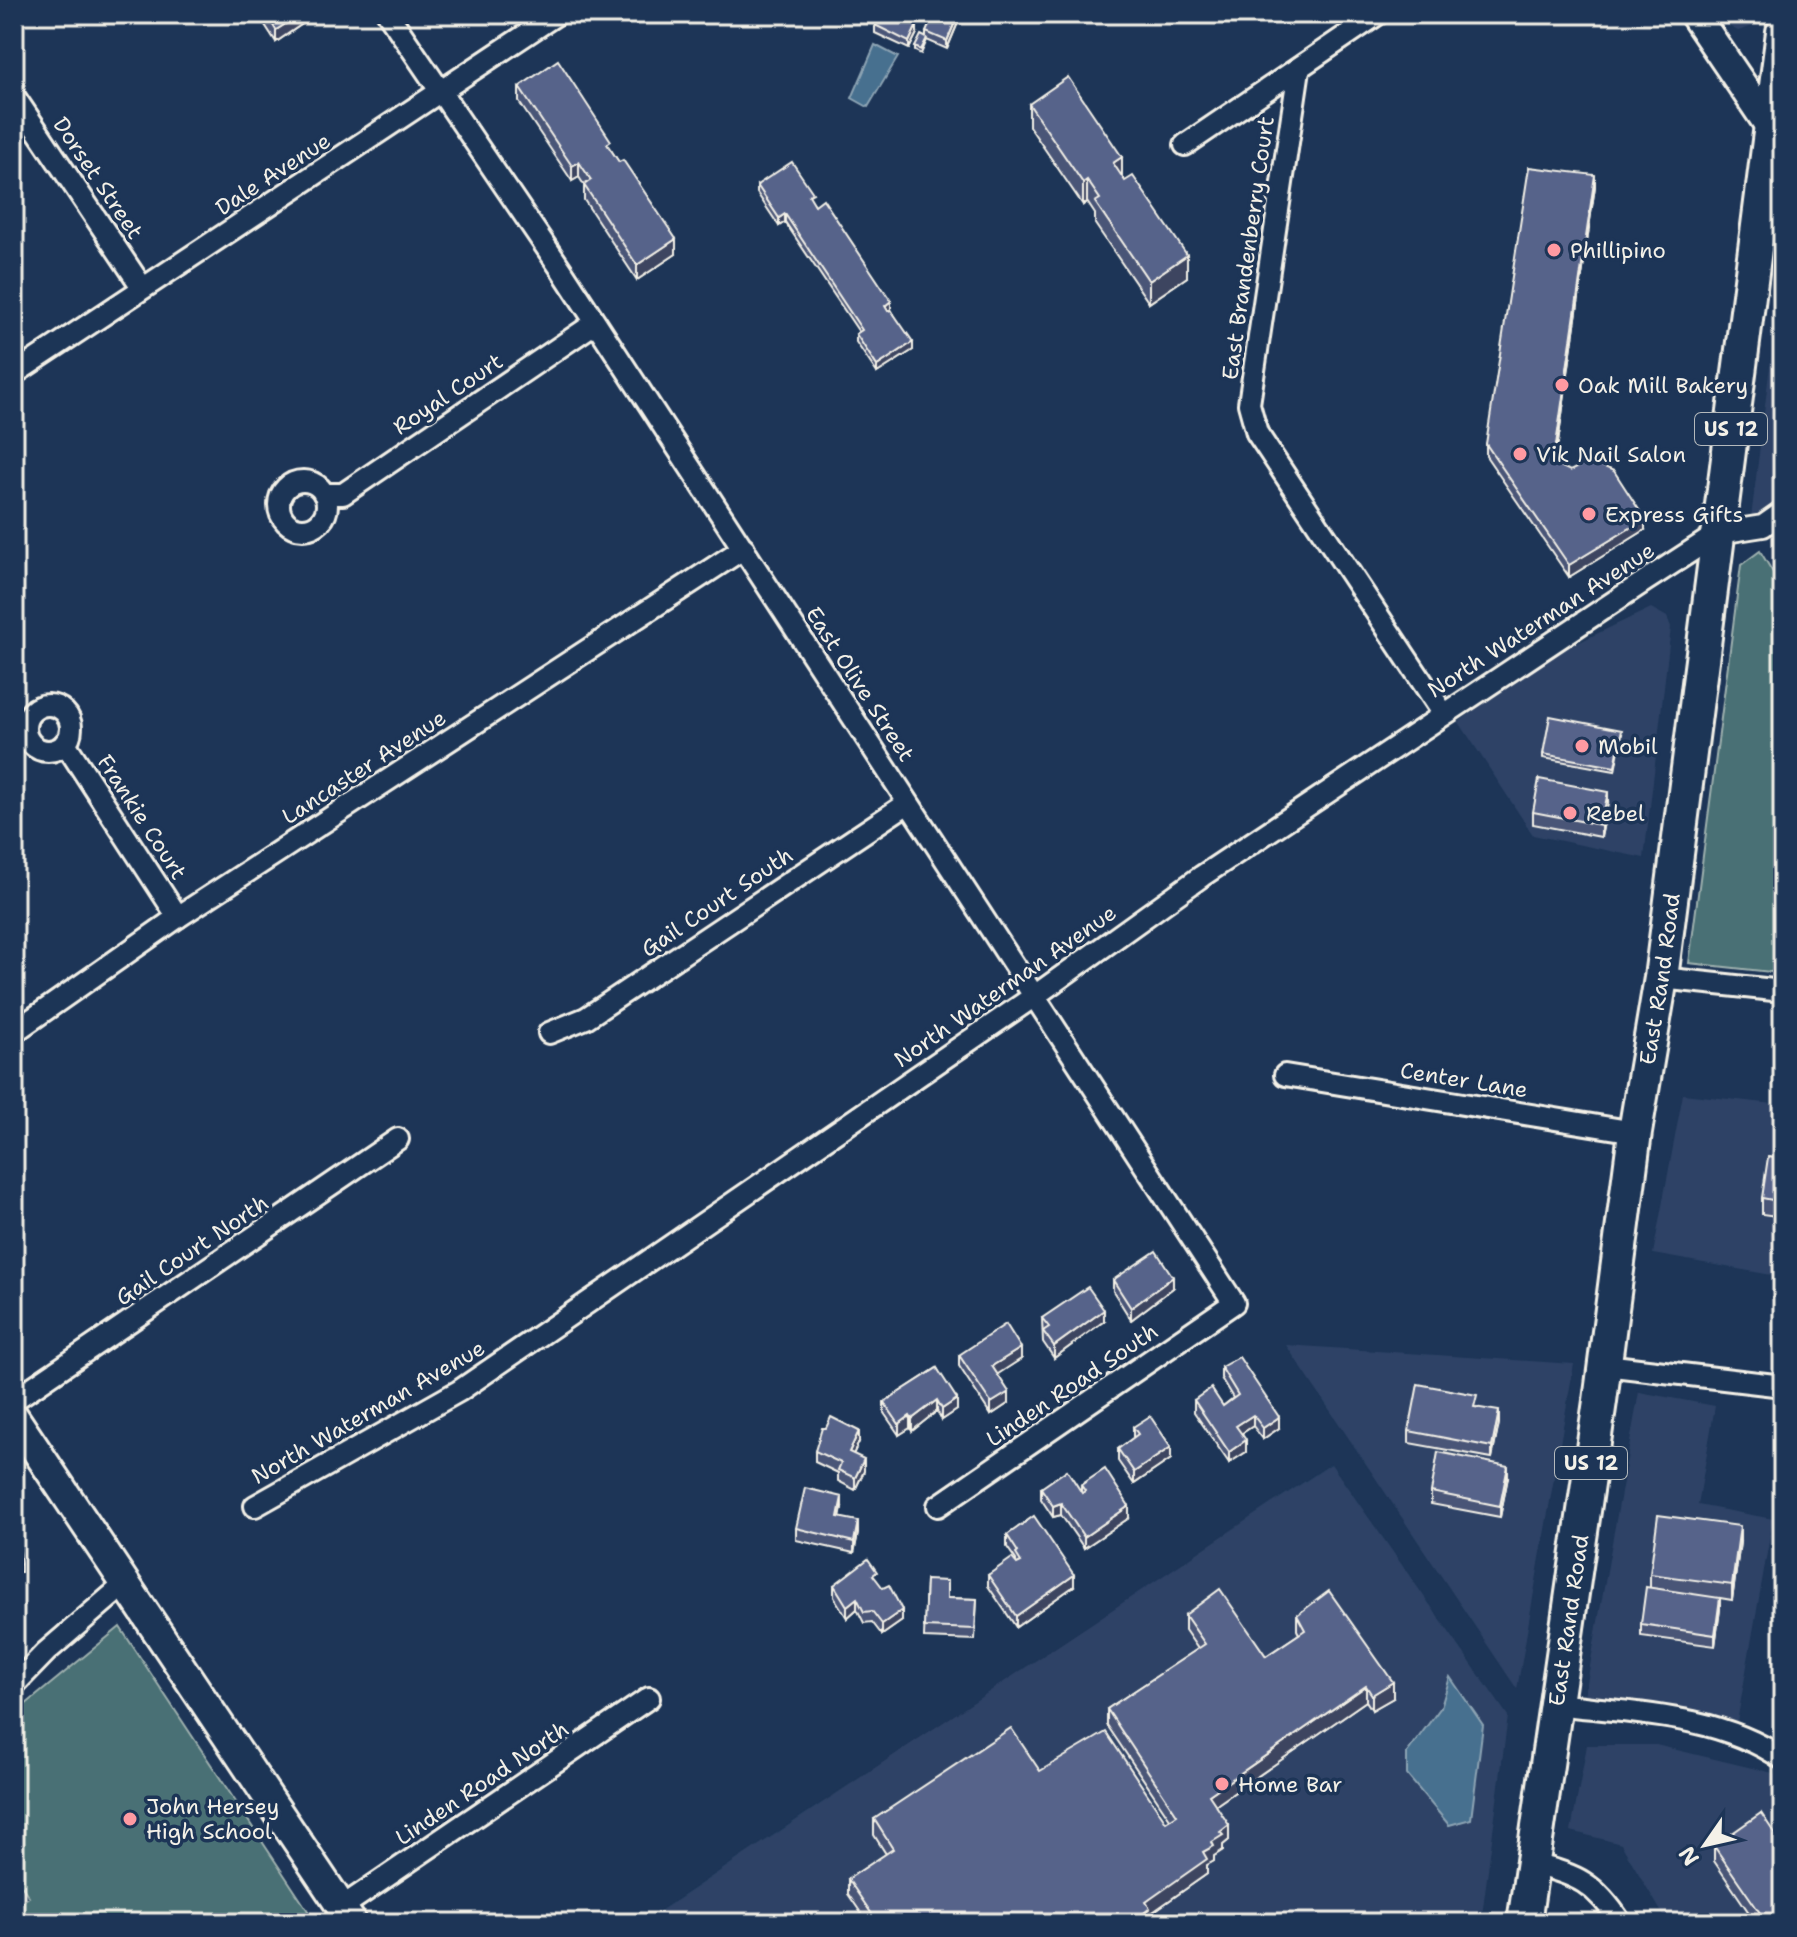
<svg xmlns="http://www.w3.org/2000/svg" width="1797" height="1937" font-family="'Shantell Sans',sans-serif">
<style>
.built{fill:#2e4366}
.green{fill:#497074;stroke:#9eb0ae;stroke-width:2}
.water{fill:#476f8f;stroke:#8ca3b3;stroke-width:2}
.lines{fill:none;stroke-linecap:round;stroke-linejoin:round}
.street-casing{stroke:#f4f1e8;stroke-width:26}
.secondary-casing{stroke:#f4f1e8;stroke-width:34}
.primary-casing{stroke:#f4f1e8;stroke-width:38}
.street{stroke:#1d3557;stroke-width:20}
.secondary{stroke:#1d3557;stroke-width:28}
.primary{stroke:#1d3557;stroke-width:32}
.wall{fill:#4a5577;stroke:#f4f1e8;stroke-width:2}
.shaded-wall{fill:#3c4561;stroke:#f4f1e8;stroke-width:2}
.building{fill:#56638a;stroke:#f4f1e8;stroke-width:2}
.poi-dot{fill:#ff9aa2;stroke:#1d3557;stroke-width:3}
.labels{text-anchor:middle;dominant-baseline:central;stroke-width:7;stroke-linejoin:round;paint-order:stroke}
.shield{fill:#1d3557;stroke:#b4b9bc;stroke-width:2}
.shield-label{font-size:20px;font-weight:bold;fill:#f4f1e8}
.street-label{font-size:22px;fill:#f4f1e8;stroke:#1d3557}
.poi-label{font-size:22px;fill:#f4f1e8;stroke:#1d3557;text-anchor:start}
</style>
<rect width="100%" height="100%" fill="#1d3557"/>
<filter id="ink" filterUnits="userSpaceOnUse"><feTurbulence type="fractalNoise" baseFrequency=".0125" numOctaves="2"/><feDisplacementMap in="SourceGraphic" scale="16" xChannelSelector="R" yChannelSelector="G"/><feConvolveMatrix kernelMatrix="1 2 1 2 8 2 1 2 1" color-interpolation-filters="sRGB"/></filter>
<g filter="url(#ink)">
<g class="built">
<path d="M1717,14H1767L1756,25L1738,31L1723,23Z"/>
<path d="M1783,261V497L1751,518Z"/>
<path d="M1651,608L1667,617L1671,627L1644,858L1533,835L1459,722L1510,683L1571,646Z"/>
<path d="M1683,1094L1783,1105V1277L1653,1254Z"/>
<path d="M1286,1345L1574,1364L1517,1689L1356,1449Z"/>
<path d="M1639,1392L1715,1406L1698,1505L1773,1519L1737,1722L1585,1694Z"/>
<path d="M1331,1464L1508,1716L1481,1923H642Z"/>
<path d="M1587,1745H1656L1773,1773L1783,1785V1923H1668L1621,1844L1571,1831Z"/>
</g>
<g class="green">
<path d="M1760,551L1783,589V968L1771,972L1689,963L1741,565Z"/>
<path d="M120,1627L316,1923H14V1907L29,1897L14,1874V1714Z"/>
</g>
<g class="water">
<path d="M875,45L898,57L868,107L852,98Z"/>
<path d="M1450,1677L1483,1725L1471,1819L1449,1825L1407,1775V1753L1441,1707Z"/>
</g>
<g class="lines">
<defs>
<g id="street">
<path d="M388,14L561,269L1234,1303L938,1506"/>
<path d="M1299,69L1249,404L1257,433L1443,713"/>
<path d="M14,96L142,287"/>
<path d="M1185,145L1378,14"/>
<path d="M14,374L557,14"/>
<circle cx="303" cy="505" r="24"/>
<path d="M324,494H343L595,323"/>
<circle cx="48" cy="728" r="23"/>
<path d="M65,743L178,917"/>
<path d="M1661,978L1783,991"/>
<path d="M14,1032L178,917L744,548"/>
<path d="M549,1033L586,1018L908,803"/>
<path d="M1285,1075L1635,1132"/>
<path d="M1605,1365L1783,1386"/>
<path d="M14,1400L398,1139"/>
<path d="M255,1506L459,1391L1036,995L1202,876L1645,581L1719,533L1763,526L1783,512"/>
<path d="M14,1685L46,1652L125,1584"/>
<path d="M1555,1704C1630,1713 1719,1714 1783,1759"/>
<path d="M1532,1864C1577,1874 1596,1884 1621,1923"/>
<path d="M342,1907L649,1698"/>
</g>
<g id="secondary">
<path d="M1694,14L1769,125"/>
<path d="M14,1417L352,1923"/>
</g>
<g id="primary">
<path id="s1" d="M1524,1923L1600,1401L1635,1132L1661,978L1783,32"/>
</g>
</defs>
<use href="#street" class="street-casing"/>
<use href="#secondary" class="secondary-casing"/>
<use href="#primary" class="primary-casing"/>
<use href="#street" class="street"/>
<use href="#secondary" class="secondary"/>
<use href="#primary" class="primary"/>
</g>
<g class="wall">
<path d="M258,14H311V18L276,42Z"/>
<path d="M875,25L917,33L909,49L875,33Z"/>
<path d="M957,25L947,49L927,40L921,54L915,51V47L926,37V32Z"/>
<path d="M519,87L611,150L676,254L637,280L584,200V185L579,177L572,181L519,102Z"/>
<path d="M1029,104L1122,177L1187,277L1149,303L1095,224V214L1087,202L1083,205L1029,126Z"/>
<path d="M757,185L812,201L891,309L913,350L877,373L856,342V334L859,332L785,222L779,226L757,193Z"/>
<path d="M1595,186L1555,463L1645,530L1569,577L1486,456V444Z"/>
<path d="M1622,734L1615,771L1543,758V754Z"/>
<path d="M1608,803L1601,837L1533,824V812Z"/>
<path d="M1783,1159V1217L1762,1214V1198Z"/>
<path d="M1113,1280L1173,1288L1131,1320L1113,1291Z"/>
<path d="M1042,1318L1104,1321L1054,1358L1043,1342Z"/>
<path d="M959,1355L1021,1359L997,1374L1009,1403L991,1415L959,1366Z"/>
<path d="M1221,1367L1279,1428L1263,1439L1253,1426L1241,1434L1246,1452L1229,1463L1194,1412V1400L1223,1406L1233,1398L1221,1378Z"/>
<path d="M937,1368L957,1410L942,1420L937,1411L912,1431L910,1428L899,1435L884,1413V1402Z"/>
<path d="M1477,1407L1499,1423L1492,1458L1409,1443V1431Z"/>
<path d="M1133,1427L1171,1459L1134,1484L1118,1461V1449L1133,1438Z"/>
<path d="M826,1428L859,1442L853,1454L864,1471L855,1490L838,1481V1473L815,1462V1451Z"/>
<path d="M1508,1477L1500,1517L1431,1504V1492Z"/>
<path d="M1081,1485L1129,1518L1084,1548L1061,1515L1053,1517L1041,1499V1488L1081,1491Z"/>
<path d="M842,1508L840,1517L858,1533L854,1553L796,1540V1528Z"/>
<path d="M14,1524L21,1564V1572H14Z"/>
<path d="M1007,1535L1074,1586L1016,1627L988,1586V1575L1016,1563V1560L1007,1547Z"/>
<path d="M1740,1542L1732,1600L1720,1598V1609L1715,1646L1641,1636V1624L1650,1588V1574Z"/>
<path d="M926,1580L947,1598L977,1599L975,1640L924,1638Z"/>
<path d="M877,1581L902,1621L882,1635L872,1622L864,1623L857,1609L847,1618L834,1597V1585Z"/>
<path d="M1185,1615L1266,1656L1299,1634L1297,1630V1615L1393,1698L1372,1710L1366,1701L1216,1805L1229,1840L1223,1845V1850L1214,1856V1861L1207,1865V1874L1150,1914L1151,1923H868L848,1894V1879L886,1854L874,1835V1819L1040,1771L1166,1822L1170,1819L1107,1725V1709L1198,1649L1185,1630Z"/>
<path d="M1714,1846L1783,1923H1756L1714,1861Z"/>
</g>
<g class="shaded-wall">
<path d="M301,14H311V18L276,42V30Z"/>
<path d="M957,17V25L947,49V41Z"/>
<path d="M917,25V33L909,49V42Z"/>
<path d="M1122,157V180L1113,163Z"/>
<path d="M579,162V177L572,181V166Z"/>
<path d="M1595,175V186L1555,463L1550,461Z"/>
<path d="M1087,180V202L1083,205V183Z"/>
<path d="M785,214V222L779,226V218Z"/>
<path d="M676,239V254L637,280V265Z"/>
<path d="M1187,255V277L1149,303V281Z"/>
<path d="M891,301V309L885,314V306Z"/>
<path d="M913,342V350L877,373V366Z"/>
<path d="M1645,519V530L1569,577V565Z"/>
<path d="M1608,792V803L1601,837V825Z"/>
<path d="M1173,1277V1288L1131,1320V1308Z"/>
<path d="M1104,1310V1321L1054,1358V1346Z"/>
<path d="M1021,1348V1359L992,1378V1366Z"/>
<path d="M1009,1392V1403L991,1415V1403Z"/>
<path d="M957,1399V1410L942,1420V1409Z"/>
<path d="M937,1400V1411L912,1431V1419Z"/>
<path d="M1499,1411V1423L1492,1458V1447Z"/>
<path d="M1253,1415V1426L1236,1437V1426Z"/>
<path d="M910,1416V1428L899,1435V1424Z"/>
<path d="M1279,1417V1428L1263,1439V1428Z"/>
<path d="M859,1431V1442L849,1463V1452Z"/>
<path d="M1246,1440V1452L1229,1463V1452Z"/>
<path d="M1171,1447V1459L1134,1484V1472Z"/>
<path d="M864,1459V1471L855,1490V1478Z"/>
<path d="M1508,1466V1477L1500,1517V1506Z"/>
<path d="M842,1497V1508L838,1528V1517Z"/>
<path d="M1061,1503V1515L1053,1517V1506Z"/>
<path d="M1129,1506V1518L1084,1548V1537Z"/>
<path d="M858,1521V1533L854,1553V1542Z"/>
<path d="M1740,1526V1542L1732,1600V1585Z"/>
<path d="M1074,1575V1586L1016,1627V1616Z"/>
<path d="M857,1598V1609L847,1618V1606Z"/>
<path d="M1720,1598V1609L1715,1646V1635Z"/>
<path d="M902,1610V1621L882,1635V1624Z"/>
<path d="M1393,1682V1698L1372,1710V1695Z"/>
<path d="M1366,1686V1701L1209,1810V1795Z"/>
<path d="M1229,1825V1840L1223,1845V1850L1214,1856V1861L1207,1865V1874L1150,1914V1923H1144L1146,1902L1203,1852L1220,1832Z"/>
</g>
<g class="building">
<path d="M266,14H301L276,30Z"/>
<path d="M881,14H895L917,25L909,42L875,25Z"/>
<path d="M934,14H950L957,17L947,41L926,32Z"/>
<path d="M921,35L927,38L921,50L915,47Z"/>
<path d="M558,60L611,141L607,144L619,162L623,160L676,239L637,265L584,185L591,180L579,162L572,166L519,87Z"/>
<path d="M1068,77L1122,157L1113,163L1125,181L1133,176L1187,255L1149,281L1095,202L1100,199L1087,180L1083,183L1029,104Z"/>
<path d="M792,162L813,193L809,195L815,205L823,199L891,301L885,306L888,311L891,310L913,342L877,366L856,334L862,330L785,214L779,218L757,185Z"/>
<path d="M1529,167L1595,175L1555,452L1550,461L1570,471L1590,461L1614,471L1645,519L1569,565L1486,444Z"/>
<path d="M1550,716L1622,730L1615,767L1543,754Z"/>
<path d="M1539,779L1608,792L1601,825L1533,812Z"/>
<path d="M1768,1157L1783,1159V1202L1762,1198Z"/>
<path d="M1156,1251L1173,1277L1131,1308L1113,1280Z"/>
<path d="M1088,1287L1104,1310L1054,1346L1043,1331L1049,1327L1042,1318Z"/>
<path d="M1006,1324L1021,1348L992,1366L1009,1392L991,1403L959,1355Z"/>
<path d="M1239,1357L1279,1417L1263,1428L1253,1415L1236,1426L1246,1440L1229,1452L1194,1400L1211,1388L1223,1406L1238,1395L1221,1367Z"/>
<path d="M937,1368L957,1399L942,1409L937,1400L912,1419L910,1416L899,1424L884,1402Z"/>
<path d="M1418,1384L1477,1395L1474,1407L1499,1411L1492,1447L1409,1431Z"/>
<path d="M1150,1416L1171,1447L1134,1472L1118,1449L1138,1434L1133,1427Z"/>
<path d="M831,1417L859,1431L849,1452L864,1459L855,1478L838,1470L841,1463L815,1451L822,1428H826Z"/>
<path d="M1438,1452L1508,1466L1500,1506L1431,1492Z"/>
<path d="M1105,1469L1129,1506L1084,1537L1061,1503L1053,1506L1041,1488L1067,1470L1082,1493L1085,1491L1081,1485Z"/>
<path d="M805,1488L842,1497L838,1517L858,1521L854,1542L796,1528Z"/>
<path d="M1658,1515L1740,1526L1732,1585L1650,1574Z"/>
<path d="M1034,1516L1074,1575L1016,1616L988,1575L1012,1558L1017,1564L1021,1562L1016,1554L1018,1552L1007,1535Z"/>
<path d="M18,1523L21,1564L14,1565V1524Z"/>
<path d="M868,1559L877,1572L873,1575L883,1588L889,1585L902,1610L882,1624L872,1611L864,1612L857,1598L847,1606L834,1585Z"/>
<path d="M926,1580L947,1581V1598L977,1599L975,1629L924,1627Z"/>
<path d="M1646,1587L1720,1598L1715,1635L1641,1624Z"/>
<path d="M1220,1589L1266,1656L1305,1630L1297,1615L1329,1591L1393,1682L1372,1695L1366,1686L1209,1795L1229,1825L1220,1832L1223,1835L1212,1842L1214,1846L1203,1852L1207,1859L1146,1902L1150,1908L1144,1913L1151,1923H878L848,1879L893,1849L874,1819L1011,1728L1040,1771L1106,1732L1166,1822L1177,1815L1107,1709L1205,1644L1185,1615Z"/>
<path d="M1761,1813L1783,1846V1923H1767L1714,1846Z"/>
</g>
</g>
<g class="poi-dot">
<circle cx="1554" cy="250" r="8"/>
<circle cx="1562" cy="385" r="8"/>
<circle cx="1520" cy="454" r="8"/>
<circle cx="1589" cy="514" r="8"/>
<circle cx="1582" cy="746" r="8"/>
<circle cx="1570" cy="813" r="8"/>
<circle cx="1222" cy="1784" r="8"/>
<circle cx="130" cy="1819" r="8"/>
</g>
<g class="labels">
<g class="shield">
<rect x="1695" y="413" width="72" height="32" rx="6"/>
<rect x="1555" y="1447" width="72" height="32" rx="6"/>
</g>
<g class="shield-label">
<text x="1731" y="429">US 12</text>
<text x="1591" y="1463">US 12</text>
</g>
<g class="street-label">
<text transform="translate(273 174) rotate(-33)">Dale Avenue</text>
<text transform="translate(98 178) rotate(56)">Dorset Street</text>
<text transform="translate(1248 248) rotate(-82)">East Brandenberry Court</text>
<text transform="translate(448 394) rotate(-34)">Royal Court</text>
<text transform="translate(1541 620) rotate(-33)">North Waterman Avenue</text>
<text transform="translate(860 684) rotate(57)">East Olive Street</text>
<text transform="translate(364 767) rotate(-33)">Lancaster Avenue</text>
<text transform="translate(142 817) rotate(57)">Frankie Court</text>
<text transform="translate(717 902) rotate(-34)">Gail Court South</text>
<text stroke="none"><textPath href="#s1" startOffset="954">East Rand Road</textPath></text>
<text transform="translate(1005 986) rotate(-35)">North Waterman Avenue</text>
<text transform="translate(1464 1080) rotate(9)">Center Lane</text>
<text transform="translate(192 1250) rotate(-34)">Gail Court North</text>
<text transform="translate(1072 1385) rotate(-34)">Linden Road South</text>
<text transform="translate(368 1412) rotate(-30)">North Waterman Avenue</text>
<text stroke="none"><textPath href="#s1" startOffset="306">East Rand Road</textPath></text>
<text transform="translate(482 1783) rotate(-34)">Linden Road North</text>
</g>
<g class="poi-label">
<text x="1570" y="250">Phillipino</text>
<text x="1578" y="385">Oak Mill Bakery</text>
<text x="1536" y="454">Vik Nail Salon</text>
<text x="1605" y="514">Express Gifts</text>
<text x="1598" y="746">Mobil</text>
<text x="1586" y="813">Rebel</text>
<text x="1238" y="1784">Home Bar</text>
<text x="146" y="1806">John Hersey<tspan x="146" dy="25">High School</tspan></text>
</g>
</g>
<rect width="1797" height="1937" fill="none" stroke="#1d3557" stroke-width="48"/>
<rect x="24" y="24" width="1749" height="1889" fill="none" stroke="#f4f1e8" stroke-width="3" filter="url(#ink)"/>
<g transform="translate(1705 1845) rotate(236)" stroke="#1d3557" stroke-width="6" paint-order="stroke">
<path d="M0-6L14 30L0 20L-14 30Z" fill="#f4f1e8"/>
<text y="-12" font-size="22" font-weight="bold" text-anchor="middle" fill="#f4f1e8">N</text>
</g>
</svg>
